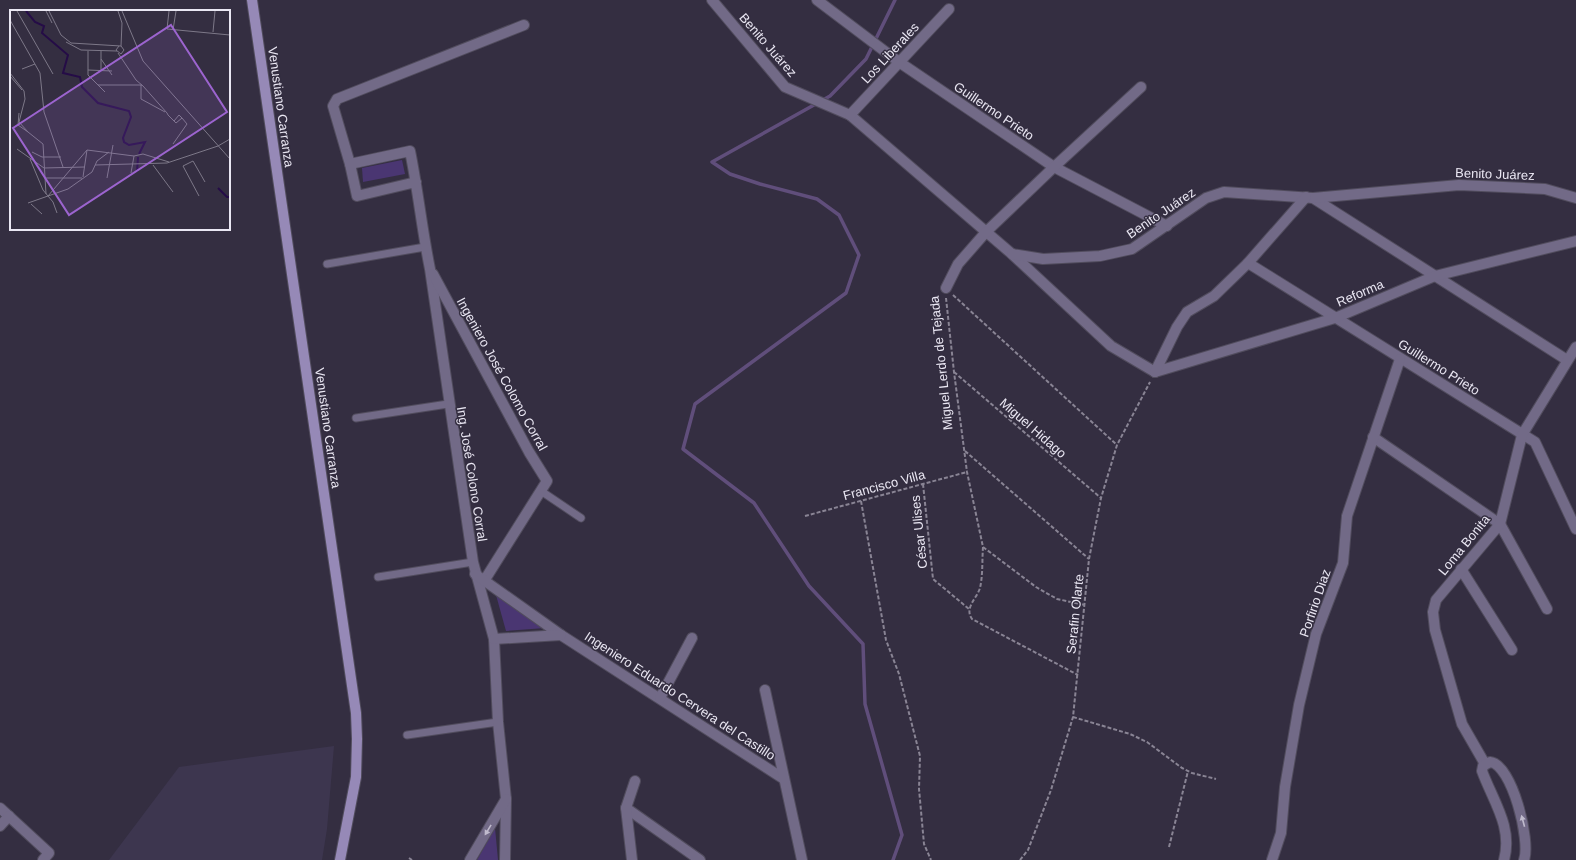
<svg xmlns="http://www.w3.org/2000/svg" width="1576" height="860" font-family="Arial,sans-serif">
<style>
.built{fill:#3d364f}
.green{fill:#4a3672}
.lines{fill:none;stroke-linecap:round;stroke-linejoin:round}
.stream{stroke:#604e7b;stroke-width:3.5}
.service-casing{stroke:#514c5d;stroke-width:9}
.minor-casing{stroke:#514c5d;stroke-width:12}
.secondary-casing{stroke:#514c5d;stroke-width:12}
.path{stroke:#898494;stroke-width:2;stroke-dasharray:4 2;stroke-linecap:butt}
.service{stroke:#726a87;stroke-width:7}
.minor{stroke:#726a87;stroke-width:10}
.secondary{stroke:#9689b7;stroke-width:10}
.oneway{fill:#c0bbcd}
.labels{text-anchor:middle;dominant-baseline:central;stroke-width:3;stroke-linejoin:round;paint-order:stroke}
.street-label{font-size:13px;fill:#eae7f3;stroke:#342e41}
.inset-river{fill:none;stroke:#250c47;stroke-width:2}
.inset-road{fill:none;stroke:#7d7888;stroke-width:1}
.view{fill:#9c64cf;fill-opacity:0.15;stroke:#9c64cf;stroke-width:2}
.inset-edge{fill:none;stroke:#eae7f3;stroke-width:2}
</style>
<rect width="100%" height="100%" fill="#342e41"/>
<path class="built" d="M334,746L327,829L322,860H109L179,767Z"/>
<g class="green">
<path d="M402,160L405,174L363,182L362,168Z"/>
<path d="M496,595L545,628L506,631Z"/>
<path d="M495,828L498,860H477Z"/>
</g>
<g class="lines">
<path class="stream" d="M893,860L902,835L865,704L863,644L809,586L754,503L683,449L695,404L846,293L859,255L839,215L817,199L760,184L730,174L712,162L830,96L866,59L895,0"/>
<defs>
<g id="service">
<path d="M327,264L425,247"/>
<path d="M356,418L448,404"/>
<path d="M541,491L581,518"/>
<path d="M378,577L473,562"/>
<path d="M407,735L498,722"/>
</g>
<g id="minor">
<path d="M712,0L785,87L850,115L1012,254L1111,346L1155,372"/>
<path d="M817,0L899,62L1054,167L1167,226"/>
<path d="M850,115L949,9"/>
<path d="M350,164L333,106L337,99L524,25"/>
<path d="M416,182L357,196L350,164L410,151C418,190 422,230 430,269L473,562L494,639L498,722L506,799L505,860"/>
<path d="M1313,198L1567,360"/>
<path d="M1012,254L1043,259L1100,256L1132,249L1206,198L1224,192L1313,198L1459,185L1545,189L1576,198"/>
<path d="M1248,263L1535,442L1576,529"/>
<path d="M433,274L529,452L547,481L484,581"/>
<path d="M946,288L958,264L986,232L1054,167L1141,87"/>
<path d="M1155,372L1335,318L1435,276L1576,241"/>
<path d="M1155,372L1177,327L1187,312L1214,296L1248,263L1306,197"/>
<path d="M1373,437L1500,524L1547,609"/>
<path d="M1461,569L1512,650"/>
<path d="M475,574L561,635L784,779"/>
<path d="M494,639L561,635"/>
<path d="M765,690L802,860"/>
<path d="M660,698L692,638"/>
<path d="M1485,764L1462,724L1435,630L1433,612L1436,600L1500,524L1522,435L1576,347"/>
<path d="M0,808L49,853L43,860"/>
<path d="M626,808L700,860"/>
<path d="M0,826L9,816"/>
<path d="M470,860L506,799"/>
<path d="M632,860L626,808L635,781"/>
<path d="M1272,860L1281,833L1285,787L1299,705L1316,634L1343,563L1347,516L1400,359"/>
<path d="M1504,860C1513,827 1493,801 1482,771L1483,766L1490,762C1512,764 1531,841 1524,860"/>
</g>
<path id="secondary" d="M252,0L356,713L357,739L356,777L340,860"/>
</defs>
<use href="#service" class="service-casing"/>
<use href="#minor" class="minor-casing"/>
<use href="#secondary" class="secondary-casing"/>
<g class="path">
<path d="M953,295L1117,445"/>
<path d="M946,298L954,372L967,472L983,547L1036,587L1057,599L1085,605"/>
<path d="M954,372L1101,498"/>
<path d="M965,451L1089,559"/>
<path d="M923,484L933,579L969,609"/>
<path d="M861,501L886,640L899,674L920,756L919,789L924,844L931,860"/>
<path d="M805,516L967,472"/>
<path d="M983,547C982,560 983,575 980,588C977,598 964,608 972,619L1078,675"/>
<path d="M1073,717L1130,734L1147,742L1182,768L1192,773L1216,779"/>
<path d="M1169,847L1188,771"/>
<path d="M409,858L412,860"/>
<path d="M1020,860L1028,850L1051,790L1073,717L1089,559L1101,498L1117,445L1150,382"/>
</g>
<use href="#service" class="service"/>
<use href="#minor" class="minor"/>
<use href="#secondary" class="secondary"/>
</g>
<defs><path id="oneway-solid" d="M-6-.8H1V-3.2L6.5 0L1 3.2V.8H-6Z"/></defs>
<g class="oneway">
<use href="#oneway-solid" transform="translate(1523 821) rotate(-105)"/>
<use href="#oneway-solid" transform="translate(488 830) rotate(121)"/>
</g>
<g class="labels">
<g class="street-label">
<text transform="translate(768 45) rotate(49)">Benito Juárez</text>
<text transform="translate(890 53) rotate(-47)">Los Liberales</text>
<text transform="translate(281 107) rotate(82)">Venustiano Carranza</text>
<text transform="translate(994 111) rotate(34)">Guillermo Prieto</text>
<text transform="translate(1495 174) rotate(2)">Benito Juárez</text>
<text transform="translate(1161 213) rotate(-34)">Benito Juárez</text>
<text transform="translate(1360 293) rotate(-23)">Reforma</text>
<text transform="translate(941 363) rotate(-96)">Miguel Lerdo de Tejada</text>
<text transform="translate(1439 367) rotate(32)">Guillermo Prieto</text>
<text transform="translate(502 374) rotate(61)">Ingeniero José Colomo Corral</text>
<text transform="translate(328 428) rotate(82)">Venustiano Carranza</text>
<text transform="translate(1033 428) rotate(41)">Miguel Hidago</text>
<text transform="translate(472 474) rotate(81)">Ing. José Colono Corral</text>
<text transform="translate(884 485) rotate(-15)">Francisco Villa</text>
<text transform="translate(919 532) rotate(-96)">César Ulises</text>
<text transform="translate(1464 545) rotate(-51)">Loma Bonita</text>
<text transform="translate(1315 603) rotate(-71)">Porfirio Diaz</text>
<text transform="translate(1075 614) rotate(-84)">Serafin Olarte</text>
<text transform="translate(680 696) rotate(33)">Ingeniero Eduardo Cervera del Castillo</text>
</g>
</g>
<g transform="translate(10 10)">
<rect width="220" height="220" fill="#342e41"/>
<path class="inset-river" d="M16,1L25,12L34,16L32,23L58,45L53,63L70,67L72,77L88,93L119,101L121,107L113,128L114,132L119,135L135,132L129,144M127,162L128,147M208,178L217,187H220"/>
<path class="inset-road" d="M7,1L43,64M36,1L42,13M39,1L51,25L61,33L111,36L114,40L111,44L106,40L109,36M108,1L112,13L111,36M112,1L133,51L220,149M159,1L157,19L220,25M0,10L30,63L34,102L53,157M163,20L166,1M203,22L205,1M56,32L71,40L107,41M78,41V65L95,82M108,43L126,70L133,76L157,103L158,105L166,113L172,108L169,105L164,111M91,49L102,65M12,59L25,54M78,60L102,61M91,61V41M0,63L14,81L15,89L9,112L18,122M0,66L12,80M88,75H132M131,75V89L155,102M9,103L8,115L18,122M18,122L33,134L36,184M163,134L177,114L172,108M7,139L34,158L75,157M77,140L124,146L133,144L159,152M22,142L32,147H51M20,149L33,180L43,192L47,203M85,155L157,153L208,136L220,129M143,155L163,182M121,163L124,146M73,167L77,140M36,168H72M97,168L103,135M38,186L77,140M189,186L173,156L183,151L195,172M18,193L58,179L82,162L87,151L99,142M21,194L32,204"/>
<path class="view" d="M161,15L217,102L59,205L3,118Z"/>
<rect width="220" height="220" class="inset-edge"/>
</g>
</svg>
